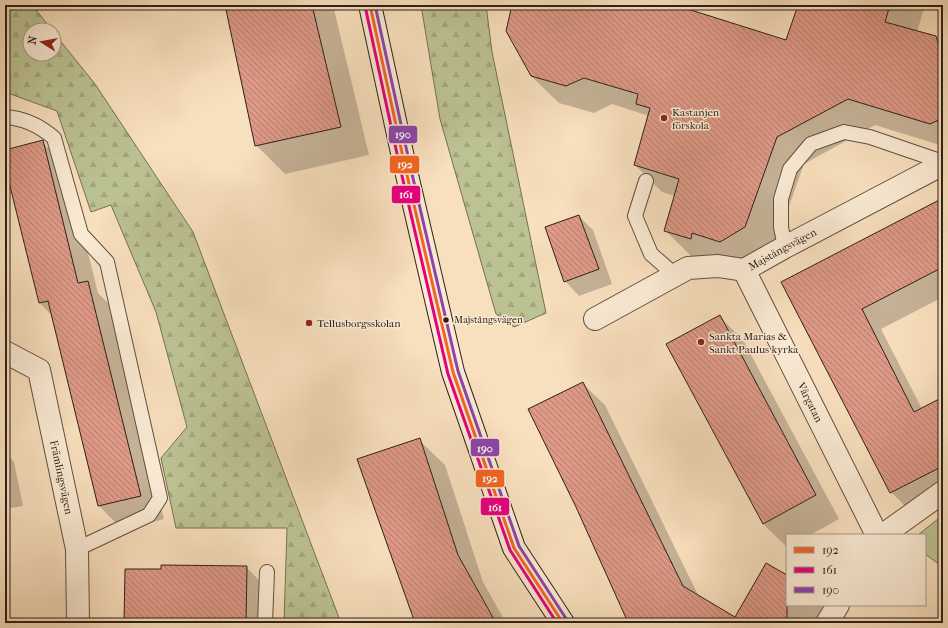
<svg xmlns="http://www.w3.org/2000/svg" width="948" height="628" font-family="'IM FELL French Canon',serif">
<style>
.forest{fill:url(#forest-firs);stroke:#757155}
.park{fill:#bcc292;stroke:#757155}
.shadow{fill:#0003}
.building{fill:url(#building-back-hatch);stroke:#2e2018}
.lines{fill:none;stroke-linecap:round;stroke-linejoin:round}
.lane-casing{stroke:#605041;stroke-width:16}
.street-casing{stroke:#605041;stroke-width:24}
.secondary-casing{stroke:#2e2018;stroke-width:24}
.lane{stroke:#faead4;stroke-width:14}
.street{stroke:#faead4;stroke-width:22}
.secondary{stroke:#faead4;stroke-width:22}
.bus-1-casing{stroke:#faead4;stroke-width:6}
.bus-2-casing{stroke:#faead4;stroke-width:6}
.bus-3-casing{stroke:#faead4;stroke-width:6}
.bus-1{stroke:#f26522;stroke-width:3}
.bus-2{stroke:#e5007d;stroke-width:3}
.bus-3{stroke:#8e44ad;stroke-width:3}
.poi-dot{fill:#8f2418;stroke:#faead4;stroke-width:1.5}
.bus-dot{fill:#2e2018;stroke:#faead4;stroke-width:1.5}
.labels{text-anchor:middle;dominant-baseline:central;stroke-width:3;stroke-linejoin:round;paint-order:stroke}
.bus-label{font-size:10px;fill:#2e2018;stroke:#faead4;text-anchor:start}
.poi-label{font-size:11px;fill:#2e2018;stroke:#faead4;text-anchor:start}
.street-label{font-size:11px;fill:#2e2018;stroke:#faead4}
.line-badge{stroke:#faead4;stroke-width:1.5}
.badge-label{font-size:11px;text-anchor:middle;font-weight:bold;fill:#fff}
</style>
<defs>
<pattern id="forest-firs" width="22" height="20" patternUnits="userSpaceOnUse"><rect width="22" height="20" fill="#bcc292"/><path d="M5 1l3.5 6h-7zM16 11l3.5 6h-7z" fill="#a2a67d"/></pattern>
<pattern id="building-back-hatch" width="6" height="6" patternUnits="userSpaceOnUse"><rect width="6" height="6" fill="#de9987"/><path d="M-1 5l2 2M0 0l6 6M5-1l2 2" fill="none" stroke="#b47c6d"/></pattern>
</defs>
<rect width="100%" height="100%" fill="#f8dfbd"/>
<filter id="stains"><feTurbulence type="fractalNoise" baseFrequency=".005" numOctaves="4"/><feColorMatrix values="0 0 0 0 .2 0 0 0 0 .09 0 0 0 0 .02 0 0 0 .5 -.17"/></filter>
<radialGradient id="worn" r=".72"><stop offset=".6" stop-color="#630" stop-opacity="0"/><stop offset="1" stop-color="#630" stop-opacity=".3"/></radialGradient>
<g class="forest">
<path d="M5,5H32L52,30H30V54H54V33L95,84L193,232L341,623H284L287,528H176L161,458L187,427L156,312L111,205L91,212L57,111L5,92Z"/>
<path d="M421,5H486L492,52L546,313L514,327L496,314L440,119Z"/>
</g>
<path class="park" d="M943,515V567L925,554V535H918Z"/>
<g class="shadow">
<path d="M226,5H333L369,155L285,174L256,145Z"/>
<path d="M513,5H672L787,42L799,5H925L917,32L936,37L943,44V146L875,125L804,164L772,254L747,268L692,257L665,230L675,196L662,192L635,165L649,116L612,104L594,113L559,103L531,76Z"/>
<path d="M42,142L66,165L98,293L111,306L164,519L123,530L99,506L52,316L40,303L5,163V151Z"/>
<path d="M943,199V297L881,329L922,409L943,398V495L911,512L891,492L782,282Z"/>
<path d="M579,216L593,230L612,284L579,296L565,281Z"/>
<path d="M720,317L743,340L839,519L810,535H787V547L763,524Z"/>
<path d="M582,383L605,405L699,597L735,618L787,576V605H828L833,623H632L627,618Z"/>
<path d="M419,440L445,465L483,582L506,623H420Z"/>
<path d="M5,452L14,462L23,506L5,509Z"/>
<path d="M246,567L266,587L265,623H125L162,570Z"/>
</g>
<g class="building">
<path d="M225,5H312L341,127L255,146Z"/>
<path d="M512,5H675L786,40L798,5H890L885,22L936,36L940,49L943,50V118L930,124L848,99L777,137L745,227L720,242L692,233L691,239L664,231L679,179L634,165L650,108L636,104L638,94L584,78L566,86L531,76L506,31Z"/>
<path d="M43,140L78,283L88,281L141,496L98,506L48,301L39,303L5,166V150Z"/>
<path d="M943,198V267L862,309L914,412L943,397V466L890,493L781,282Z"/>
<path d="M579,215L599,269L564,282L545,227Z"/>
<path d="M720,315L816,495L763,524L666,344Z"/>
<path d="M583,382L683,586L735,617L766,563L787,575V623H634L626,618L576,507L528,409Z"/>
<path d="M420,438L458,555L496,623H415L357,459Z"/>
<path d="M161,565L247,566L246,623H124L125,569H161Z"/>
</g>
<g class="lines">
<defs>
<g id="lane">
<path d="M5,117C24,118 40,126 54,138L81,234L107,262L160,498L149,515L77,549"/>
<path d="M646,181L635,216L651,254L675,275"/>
<path d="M785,247L781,227V199L790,169L811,144L844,132L870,137L943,162"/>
<path d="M265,623L267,572"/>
</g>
<g id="street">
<path id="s1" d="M744,270L877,535"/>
<path id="s2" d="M595,319L688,268L718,266L744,270L785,247L943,164"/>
<path id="s3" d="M5,352L39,370L77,549L78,623"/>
<path d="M883,535L943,492"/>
<path d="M827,623L838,605"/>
</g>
<path id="secondary" d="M370,5L404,162L453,372L514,548L563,623"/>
</defs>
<use href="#lane" class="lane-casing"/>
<use href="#street" class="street-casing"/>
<use href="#secondary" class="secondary-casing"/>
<use href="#lane" class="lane"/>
<use href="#street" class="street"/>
<use href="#secondary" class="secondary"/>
<defs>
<path id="bus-1" d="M370,5L404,162L453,372L514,548L563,623"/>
<path id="bus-2" d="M365,6L399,163L448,374L510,550L557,623"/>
<path id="bus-3" d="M375,5L409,161L458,371L519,546L567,620"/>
</defs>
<use href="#bus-1" class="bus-1-casing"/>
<use href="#bus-2" class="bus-2-casing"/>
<use href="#bus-3" class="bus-3-casing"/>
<use href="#bus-1" class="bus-1"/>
<use href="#bus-2" class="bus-2"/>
<use href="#bus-3" class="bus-3"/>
</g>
<g class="poi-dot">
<circle cx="664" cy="118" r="4"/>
<circle cx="309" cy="323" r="4"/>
<circle cx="701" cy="342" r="4"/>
</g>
<circle class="bus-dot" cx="446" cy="320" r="3.5"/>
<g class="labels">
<g class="bus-label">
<text x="454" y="320">Majstångsvägen</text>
</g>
<g class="poi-label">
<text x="672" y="112">Kastanjen<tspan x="672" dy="13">förskola</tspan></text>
<text x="317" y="323">Tellusborgsskolan</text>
<text x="709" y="336">Sankta Marias &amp;<tspan x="709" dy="13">Sankt Paulus kyrka</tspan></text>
</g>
<g class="street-label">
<text stroke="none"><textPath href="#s2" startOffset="206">Majstångsvägen</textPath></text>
<text stroke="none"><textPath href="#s1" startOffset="148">Vårgatan</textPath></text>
<text stroke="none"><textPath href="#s3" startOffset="148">Främlingsvägen</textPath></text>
</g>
</g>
<g class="line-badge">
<rect x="388" y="125" width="30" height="19" rx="4" fill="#8e44ad"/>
<rect x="389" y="155" width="31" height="19" rx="4" fill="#f26522"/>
<rect x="391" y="185" width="30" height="19" rx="4" fill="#e5007d"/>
<rect x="470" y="438" width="30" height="19" rx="4" fill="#8e44ad"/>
<rect x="475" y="469" width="30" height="19" rx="4" fill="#f26522"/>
<rect x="480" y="497" width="30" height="19" rx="4" fill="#e5007d"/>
</g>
<g class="badge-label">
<text x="403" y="138">190</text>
<text x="405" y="168">192</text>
<text x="406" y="198">161</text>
<text x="485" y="452">190</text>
<text x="490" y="482">192</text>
<text x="495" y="511">161</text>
</g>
<rect width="948" height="628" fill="none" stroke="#f8dfbd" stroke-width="20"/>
<rect x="6" y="6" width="936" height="616" fill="none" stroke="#2e2018" stroke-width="2"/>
<rect x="10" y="10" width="928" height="608" fill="none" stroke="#2e2018"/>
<rect x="786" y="534" width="140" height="72" fill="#faead4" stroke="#a89989"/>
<rect x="794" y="547" width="20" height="6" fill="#f26522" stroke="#a89989"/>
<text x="822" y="554" font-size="12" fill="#2e2018">192</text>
<rect x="794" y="567" width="20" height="6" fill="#e5007d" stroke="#a89989"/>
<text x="822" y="574" font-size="12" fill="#2e2018">161</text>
<rect x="794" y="587" width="20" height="6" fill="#8e44ad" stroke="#a89989"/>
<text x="822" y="594" font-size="12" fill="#2e2018">190</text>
<g transform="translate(42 42) rotate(281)"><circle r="19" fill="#faead4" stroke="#a89989"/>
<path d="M0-3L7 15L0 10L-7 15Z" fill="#8f2418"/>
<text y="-6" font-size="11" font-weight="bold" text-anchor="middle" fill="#2e2018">N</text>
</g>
<rect width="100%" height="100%" filter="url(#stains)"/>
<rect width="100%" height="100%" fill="url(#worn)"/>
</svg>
